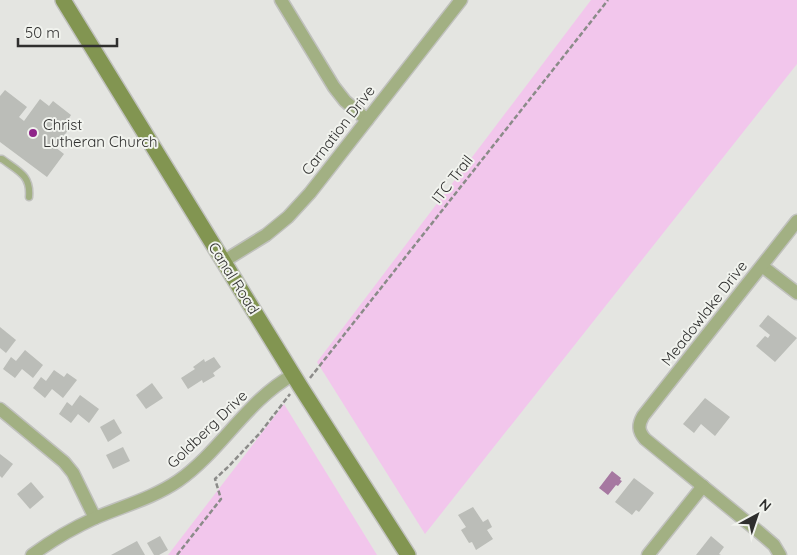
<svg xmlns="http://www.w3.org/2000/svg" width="797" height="555" font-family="Quicksand,sans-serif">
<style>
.green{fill:#f2c6ec}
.water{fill:#a678a1}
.building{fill:#bbbdb8}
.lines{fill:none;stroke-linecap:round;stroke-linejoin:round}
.lane-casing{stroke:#c0c1bd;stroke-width:9}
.street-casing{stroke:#c0c1bd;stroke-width:15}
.secondary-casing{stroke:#c0c1bd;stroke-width:18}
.path{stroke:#8b8b89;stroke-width:2.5;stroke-dasharray:5 2.5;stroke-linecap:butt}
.lane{stroke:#a2b083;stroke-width:6}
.street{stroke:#a2b083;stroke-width:12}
.secondary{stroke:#829551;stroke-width:15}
.poi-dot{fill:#8f2589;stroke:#f1f3ee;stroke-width:2}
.labels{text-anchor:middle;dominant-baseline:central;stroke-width:4;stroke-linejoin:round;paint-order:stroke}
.poi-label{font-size:15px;fill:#2f2f2e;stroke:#f1f3ee;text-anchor:start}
.street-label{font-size:15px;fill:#2f2f2e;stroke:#f1f3ee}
</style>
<rect width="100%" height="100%" fill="#e4e5e1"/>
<g class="green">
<path d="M591,0H797V64L425,534L317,362Z"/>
<path d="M284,404L377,555H168Z"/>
</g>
<path class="water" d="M612,471L621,478L620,480L622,481L618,486L616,485L608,495L599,488Z"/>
<g class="building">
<path d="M5,90L27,107L19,117L24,121L40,99L49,106L53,101L71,115L68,120L73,124L55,147L64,154L47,177L0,142V96Z"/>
<path d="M768,315L797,338L775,362L756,346L765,336L768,338L770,335L759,326Z"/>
<path d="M0,327L16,340L6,353L0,348Z"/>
<path d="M25,350L43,365L33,378L22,369L15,378L3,369L11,357L16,361Z"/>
<path d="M214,357L221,367L213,373L215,376L203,383L202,380L188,389L181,378L195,369L193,367L204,359L205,362Z"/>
<path d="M54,370L64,377L67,373L77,380L63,398L52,389L45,398L33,388L41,377L46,381Z"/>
<path d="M152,383L163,398L146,409L136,395Z"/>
<path d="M80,395L99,409L89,423L78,414L71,423L59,414L67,402L72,406Z"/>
<path d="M705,398L730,417L715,436L701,424L694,433L683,424Z"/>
<path d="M114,419L122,433L108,442L100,427Z"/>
<path d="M123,447L130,461L113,469L106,455Z"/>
<path d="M0,454L13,464L2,478L0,476Z"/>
<path d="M634,478L654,493L639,512L636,510L632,515L615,502Z"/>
<path d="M31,482L44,497L30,509L17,494Z"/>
<path d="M473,507L483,522L488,519L492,527L487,530L493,539L476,550L472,542L469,543L461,530L466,527L458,515Z"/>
<path d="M160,536L168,550L159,555H154L147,543Z"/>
<path d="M711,536L724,547L719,554L721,555H696Z"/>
<path d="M137,541L145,555H111Z"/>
</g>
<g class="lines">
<defs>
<path id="lane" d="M0,159H2C18,171 31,175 29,197"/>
<g id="street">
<path d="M281,0L334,87L345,101L367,120"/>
<path d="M224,261L266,235L288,217L310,193L461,0"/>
<path d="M762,266L797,293"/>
<path d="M0,409L64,462L73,473L95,518"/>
<path d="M32,555C51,541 73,528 95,518C123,506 153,498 178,481C221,451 247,400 293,375"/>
<path d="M648,555L703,486"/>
<path d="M780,555L774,545L759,532L645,439C638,431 638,425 643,416L797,221"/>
</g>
<path id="secondary" d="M63,0L300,386L408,555"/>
</defs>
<use href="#lane" class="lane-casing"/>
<use href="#street" class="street-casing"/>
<use href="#secondary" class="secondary-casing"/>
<g class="path">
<path d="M310,378L608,0"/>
<path d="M177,555L221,499L215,479L229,466L260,433L290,394"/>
</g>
<use href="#lane" class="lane"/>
<use href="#street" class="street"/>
<use href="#secondary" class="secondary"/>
</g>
<circle class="poi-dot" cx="33" cy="133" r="5"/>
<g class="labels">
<g class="poi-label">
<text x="43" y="124">Christ<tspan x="43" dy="17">Lutheran Church</tspan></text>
</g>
<g class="street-label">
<text transform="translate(338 130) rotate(-52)">Carnation Drive</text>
<text transform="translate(452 179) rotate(-52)">ITC Trail</text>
<text transform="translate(234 278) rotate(58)">Canal Road</text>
<text transform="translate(704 313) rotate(-52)">Meadowlake Drive</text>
<text transform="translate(207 429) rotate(-44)">Goldberg Drive</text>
</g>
</g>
<g transform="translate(757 515) rotate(40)" stroke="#f1f3ee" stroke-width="4" paint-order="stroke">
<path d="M0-4L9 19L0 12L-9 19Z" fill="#2f2f2e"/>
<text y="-8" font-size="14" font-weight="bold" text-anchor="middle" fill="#2f2f2e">N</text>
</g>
<path d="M18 38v8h99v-8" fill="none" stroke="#2f2f2e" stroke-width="2.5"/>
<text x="25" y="38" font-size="15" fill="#2f2f2e" stroke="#f1f3ee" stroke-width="4" paint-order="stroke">50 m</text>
</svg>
